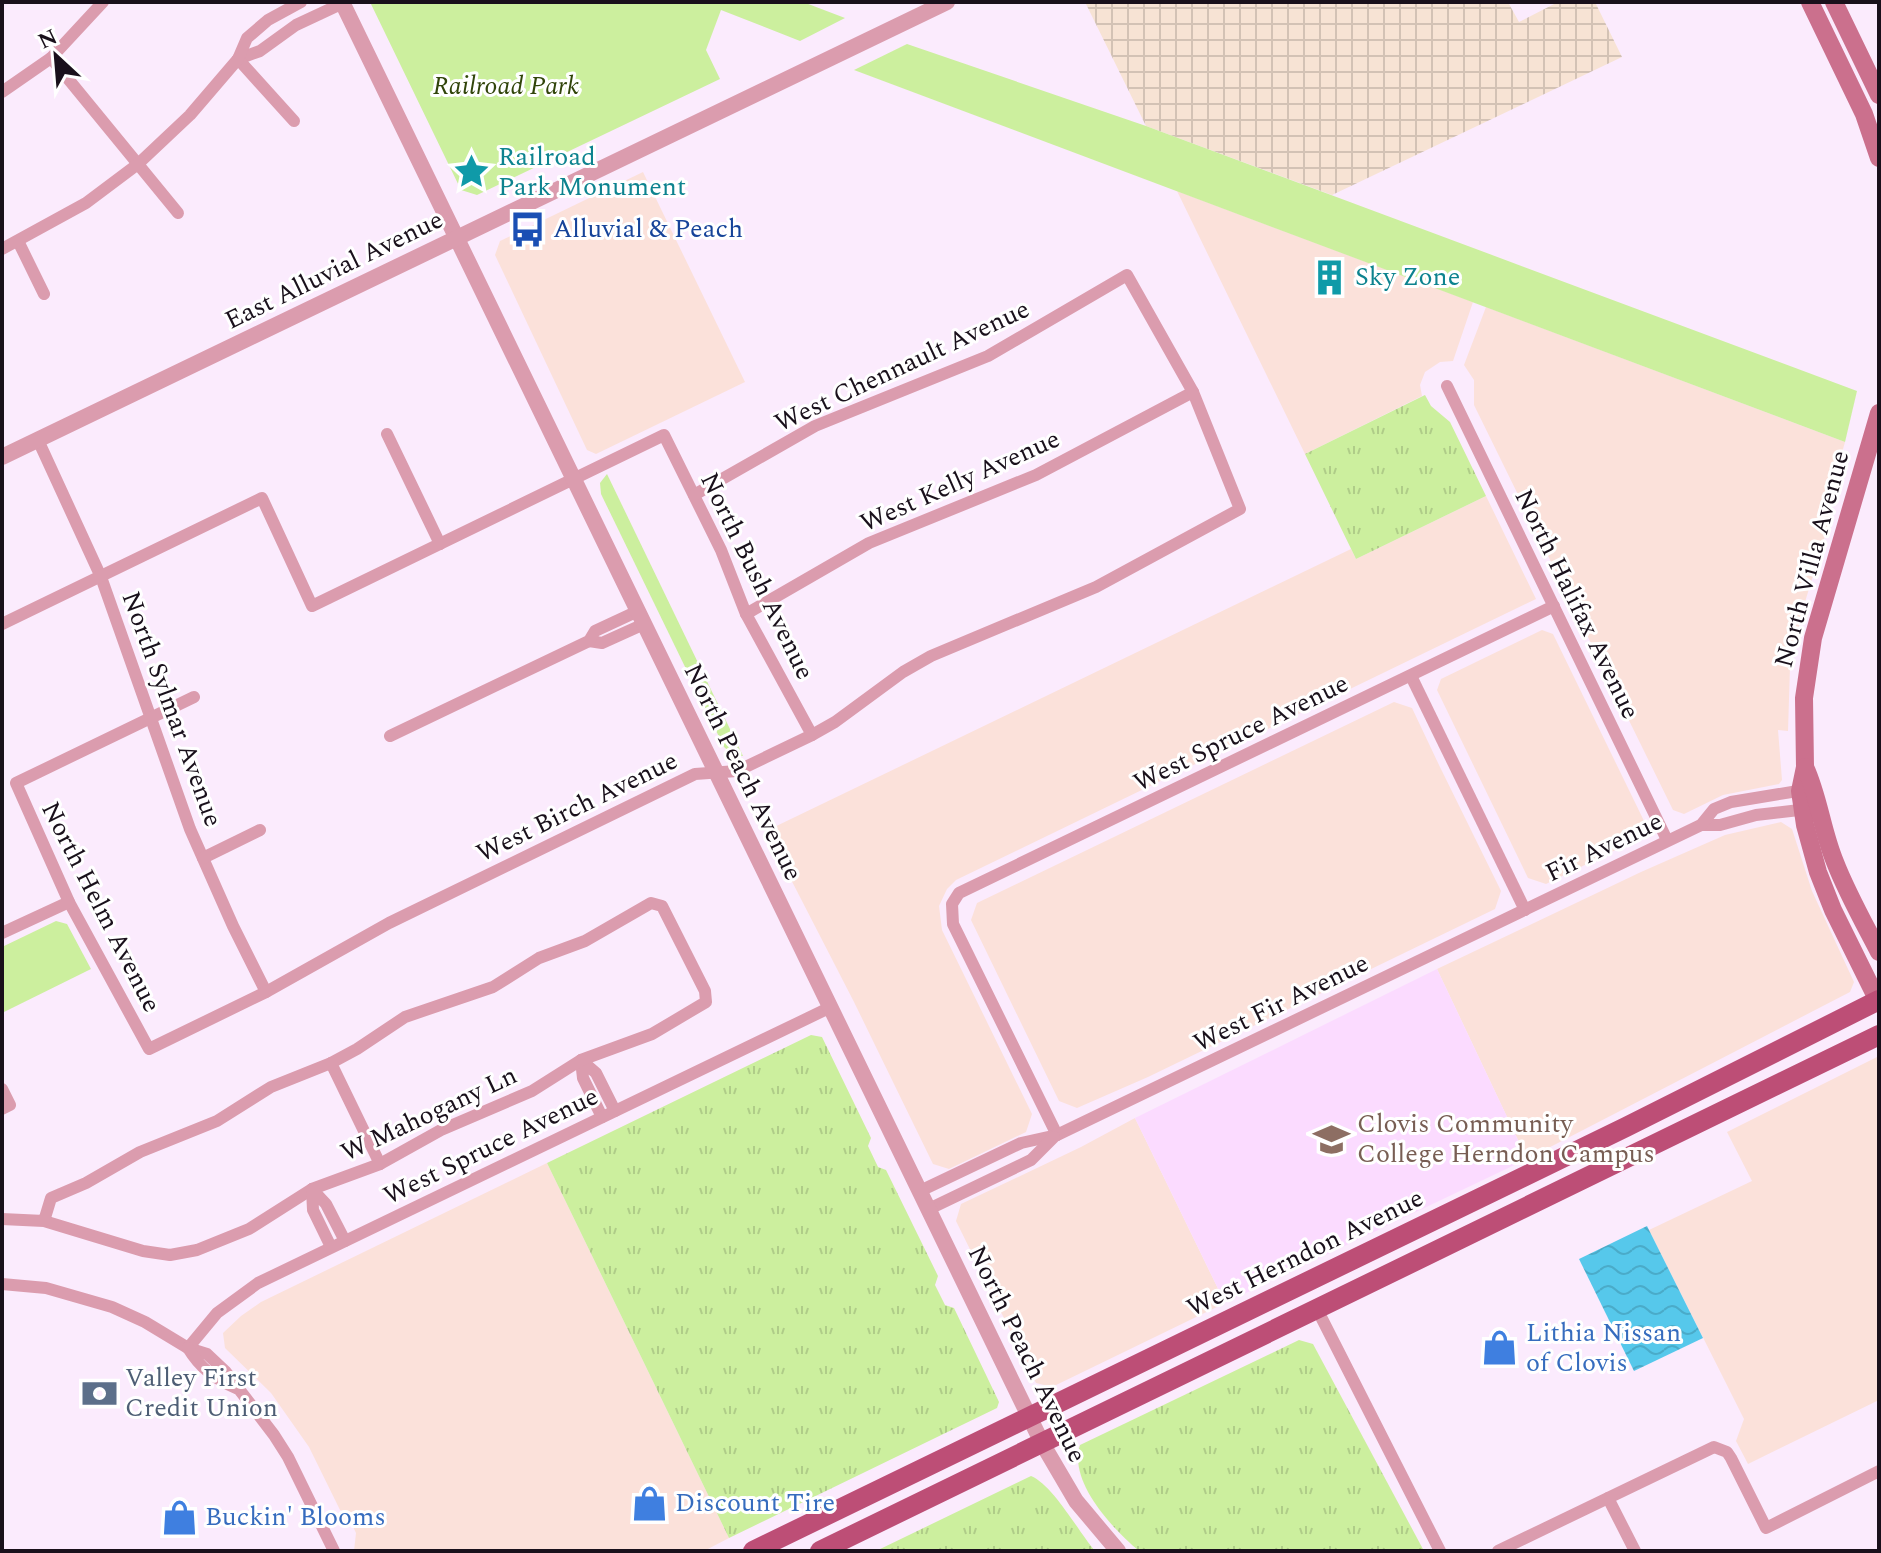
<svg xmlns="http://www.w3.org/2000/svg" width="1881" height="1553" font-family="Spectral,serif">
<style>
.commercial{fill:#fbe1da}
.industrial{fill:url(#industrial-grid)}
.built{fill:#fbdbff}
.grass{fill:url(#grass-tufts)}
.park{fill:#ccef9e}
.water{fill:url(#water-waves)}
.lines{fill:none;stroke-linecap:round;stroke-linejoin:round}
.minor{stroke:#db9cae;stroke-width:12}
.tertiary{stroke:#db9cae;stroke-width:16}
.secondary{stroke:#cb708d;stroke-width:18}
.primary{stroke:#bd4e76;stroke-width:20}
.labels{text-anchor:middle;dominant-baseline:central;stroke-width:6;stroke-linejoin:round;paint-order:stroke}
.park-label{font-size:26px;font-style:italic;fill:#31450a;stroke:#fff}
.culture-label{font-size:26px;fill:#0d838f;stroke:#fff;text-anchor:start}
.transit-label{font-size:26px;fill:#164399;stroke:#fff;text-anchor:start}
.street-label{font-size:26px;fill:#19101b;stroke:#fff}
.education-label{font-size:26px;fill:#785e54;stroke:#fff;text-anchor:start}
.shop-label{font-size:26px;fill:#366cbe;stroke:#fff;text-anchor:start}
.service-label{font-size:26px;fill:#4e5e75;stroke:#fff;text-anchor:start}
</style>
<defs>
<pattern id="industrial-grid" width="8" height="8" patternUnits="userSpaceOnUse" patternTransform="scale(2)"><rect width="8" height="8" fill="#f7e3d4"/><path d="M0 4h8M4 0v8" fill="none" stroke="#d3c2b5"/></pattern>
<pattern id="grass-tufts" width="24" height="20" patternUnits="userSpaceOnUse" patternTransform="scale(2)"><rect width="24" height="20" fill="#ccef9e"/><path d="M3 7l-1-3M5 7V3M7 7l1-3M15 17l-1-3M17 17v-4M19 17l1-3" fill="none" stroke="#afcc88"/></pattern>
<pattern id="water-waves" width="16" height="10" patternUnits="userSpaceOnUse" patternTransform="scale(2)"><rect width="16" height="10" fill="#56c8eb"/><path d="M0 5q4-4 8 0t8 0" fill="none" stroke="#4aabc9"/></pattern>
</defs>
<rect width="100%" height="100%" fill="#fbebfd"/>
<g class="commercial">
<path d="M643,172L745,382L596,454L587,450L495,255L500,241Z"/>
<path d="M1177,191L1473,302L1453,361L1440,362L1425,372L1420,385L1422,396L1305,454Z"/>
<path d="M1486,307L1845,442L1825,513L1831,516L1802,612L1790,667L1788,731L1778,730L1782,780L1779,784L1723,795L1684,814L1673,810L1474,405V380L1464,365Z"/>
<path d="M1486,496L1536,599L956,880L947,889L939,906L942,930L1032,1114L1026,1132L949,1169L933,1164L854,1002L766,831L1351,549L1356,559Z"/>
<path d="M1542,630L1553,634L1646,825L1642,837L1546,884L1528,878L1437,690L1441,679Z"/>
<path d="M1394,702L1412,708L1439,765L1501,891L1495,909L1148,1077L1077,1108L1059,1101L971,920L977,903Z"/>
<path d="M1781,822L1792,829L1812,891L1854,982L1850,992L1527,1159L1437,969L1641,872L1725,835Z"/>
<path d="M1879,1056V1400L1748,1464L1736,1441L1744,1419L1649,1230L1752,1181L1727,1132Z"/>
<path d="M1135,1118L1225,1303L1052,1387L1036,1383L956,1221L961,1204L1081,1147Z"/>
<path d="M547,1163L729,1538L704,1551H354L356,1533L346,1512L340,1510L309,1447L271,1393L225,1348L223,1333L241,1316L261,1302Z"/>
</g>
<path class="industrial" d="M1085,2H1508L1519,22L1558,2H1595L1622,57L1332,195L1146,126Z"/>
<path class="built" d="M1437,969L1527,1159L1225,1303L1135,1118Z"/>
<g class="grass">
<path d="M1425,395L1431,406L1450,422L1486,496L1356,559L1305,454Z"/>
<path d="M811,1035L822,1037L871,1138L868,1146L878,1167L886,1170L938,1276L935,1285L945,1305L954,1308L999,1402L997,1408L729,1538L547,1163Z"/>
<path d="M1299,1340L1313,1344L1424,1551H1139C1113,1529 1068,1482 1080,1445Z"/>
<path d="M1031,1476C1053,1485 1078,1531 1095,1551H876Z"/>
</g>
<g class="park">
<path d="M370,2H803L845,18L800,41L721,10L706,50L720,79L477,195L461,190Z"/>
<path d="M907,44L1146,126L1857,391L1845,442L854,70Z"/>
<path d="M607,474L743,756L733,755L724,747L601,494L600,483Z"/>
<path d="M56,921L67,924L91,969L2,1013V947Z"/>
</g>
<path class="water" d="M1647,1226L1703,1338L1634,1371L1579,1259Z"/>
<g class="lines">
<g class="minor">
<path d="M51,58L178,213"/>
<path d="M238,59L260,51L296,25L343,3"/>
<path d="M238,59L294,121"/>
<path d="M2,92L51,58L103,2"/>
<path d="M18,241L44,294"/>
<path d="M2,249L86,203L138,164L190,115L238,59L247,38L268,20L301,2"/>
<path d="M1447,386L1667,840"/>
<path d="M387,434L440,544"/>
<path d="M38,440L101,577L190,829L233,926L266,992"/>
<path d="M746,614L869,543L1036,475L1193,392"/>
<path d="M2,624L262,498L312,606L664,435L721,550L746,614L812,735"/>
<path d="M589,641L602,643L644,624"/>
<path d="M1411,676L1525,910"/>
<path d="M194,697L16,783L69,902L149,1049L266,992L389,923L695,774L737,771L812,735L835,722L903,672L931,656L1096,587L1240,509L1193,392L1127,275L988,356L815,426L694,495"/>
<path d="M390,736L589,641L595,631L638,611"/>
<path d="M1701,825H1720L1756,815L1808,809"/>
<path d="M203,858L260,830"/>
<path d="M2,933L69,902"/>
<path d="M331,1063L380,1164"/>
<path d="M2,1089L10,1105L2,1109"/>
<path d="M602,1117L583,1078L581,1060L596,1073L615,1111"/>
<path d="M1057,1135L953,924L952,904L959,893L1554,606"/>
<path d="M920,1191L1021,1143L1057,1135L1701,825L1714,809L1731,802L1804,790"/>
<path d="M929,1209L1031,1160L1054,1137"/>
<path d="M2,1219L44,1221L51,1198L86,1183L140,1152L217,1121L271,1087L331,1063L357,1049L405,1017L493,987L539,958L585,941L651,903L662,906L705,991L706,1002L652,1034L581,1060L532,1091L441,1130L380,1164L312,1189L249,1229L197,1250L170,1255L143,1251L44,1221"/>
<path d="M331,1247L313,1210L312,1189L326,1204L345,1241"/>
<path d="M2,1284L46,1288L112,1307L145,1322L188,1348L207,1354L225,1371L274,1435L288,1457L334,1551"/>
<path d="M1317,1309L1440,1551"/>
<path d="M188,1348L217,1313L258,1283L831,1007"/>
<path d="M188,1348C200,1368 215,1379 236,1388"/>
<path d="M1608,1498L1635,1551"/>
<path d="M1498,1551L1714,1447L1727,1452L1731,1458L1766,1528L1879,1471"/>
</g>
<g class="tertiary">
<path d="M342,2L1042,1443L1076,1501L1118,1551"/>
<path d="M2,457L947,2"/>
</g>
<g class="secondary">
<path d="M1810,2L1864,114L1879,158"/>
<path d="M1834,2L1879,95"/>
<path d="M1879,413L1813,638L1804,698L1805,767L1800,791L1805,825L1818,872L1833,910L1879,1003"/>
<path d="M1805,767C1819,797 1822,831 1835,862C1847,893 1864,923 1879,952"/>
</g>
<g class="primary">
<path d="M753,1551L1626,1127L1879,1000"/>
<path d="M820,1551L1879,1035"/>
</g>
</g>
<defs>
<symbol id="sight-bare" viewBox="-9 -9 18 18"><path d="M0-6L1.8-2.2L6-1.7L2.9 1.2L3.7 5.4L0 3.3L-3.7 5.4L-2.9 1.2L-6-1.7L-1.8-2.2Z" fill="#0f9aa8" stroke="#fff" stroke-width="2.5" paint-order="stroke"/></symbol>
<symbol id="bus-bare" viewBox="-9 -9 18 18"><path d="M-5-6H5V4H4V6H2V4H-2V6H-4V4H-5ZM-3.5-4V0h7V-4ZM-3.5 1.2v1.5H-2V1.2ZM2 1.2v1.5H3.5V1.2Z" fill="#1a4fb4" stroke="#fff" stroke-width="2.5" paint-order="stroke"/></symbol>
<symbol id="building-bare" viewBox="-9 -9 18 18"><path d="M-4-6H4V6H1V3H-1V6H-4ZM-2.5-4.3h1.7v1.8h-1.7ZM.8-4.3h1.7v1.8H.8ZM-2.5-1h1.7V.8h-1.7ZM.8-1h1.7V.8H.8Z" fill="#0f9aa8" stroke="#fff" stroke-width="2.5" paint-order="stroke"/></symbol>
<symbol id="university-bare" viewBox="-9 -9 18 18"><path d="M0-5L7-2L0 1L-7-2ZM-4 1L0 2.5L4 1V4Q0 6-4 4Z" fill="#8d6e63" stroke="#fff" stroke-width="2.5" paint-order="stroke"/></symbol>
<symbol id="shop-bare" viewBox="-9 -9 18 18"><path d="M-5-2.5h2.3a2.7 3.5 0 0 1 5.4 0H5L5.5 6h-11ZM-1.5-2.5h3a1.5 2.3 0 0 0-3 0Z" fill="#3f7fe0" stroke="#fff" stroke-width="2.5" paint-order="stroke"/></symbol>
<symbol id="bank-bare" viewBox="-9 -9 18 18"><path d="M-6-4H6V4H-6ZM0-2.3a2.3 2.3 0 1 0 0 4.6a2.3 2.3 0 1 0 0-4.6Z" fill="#5c6f8a" stroke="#fff" stroke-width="2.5" paint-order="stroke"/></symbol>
</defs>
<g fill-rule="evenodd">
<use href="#sight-bare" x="446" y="146" width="51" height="51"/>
<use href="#bus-bare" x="502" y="204" width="51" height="51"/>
<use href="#building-bare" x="1304" y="252" width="51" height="51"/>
<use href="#university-bare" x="1306" y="1114" width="51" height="51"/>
<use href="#shop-bare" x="1474" y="1322" width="51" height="51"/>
<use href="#bank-bare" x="74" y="1368" width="51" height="51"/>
<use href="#shop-bare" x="624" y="1478" width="51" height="51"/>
<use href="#shop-bare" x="154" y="1492" width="51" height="51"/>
</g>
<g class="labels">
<g class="park-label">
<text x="506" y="86">Railroad Park</text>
</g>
<g class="culture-label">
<text x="498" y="157">Railroad<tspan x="498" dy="30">Park Monument</tspan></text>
<text x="1355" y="277">Sky Zone</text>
</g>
<g class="transit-label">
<text x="553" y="229">Alluvial &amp; Peach</text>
</g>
<g class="street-label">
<text transform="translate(334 270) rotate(-26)">East Alluvial Avenue</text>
<text transform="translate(902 366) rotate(-25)">West Chennault Avenue</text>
<text transform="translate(960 481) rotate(-24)">West Kelly Avenue</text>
<text transform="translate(1812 559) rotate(-75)">North Villa Avenue</text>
<text transform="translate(757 576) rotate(64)">North Bush Avenue</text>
<text transform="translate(1577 604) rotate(64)">North Halifax Avenue</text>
<text transform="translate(172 709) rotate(70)">North Sylmar Avenue</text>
<text transform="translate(1241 733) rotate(-26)">West Spruce Avenue</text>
<text transform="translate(743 772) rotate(64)">North Peach Avenue</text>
<text transform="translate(577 807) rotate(-26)">West Birch Avenue</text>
<text transform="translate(1604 847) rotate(-26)">Fir Avenue</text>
<text transform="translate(101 907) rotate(63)">North Helm Avenue</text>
<text transform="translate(1281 1003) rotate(-26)">West Fir Avenue</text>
<text transform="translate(429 1114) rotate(-25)">W Mahogany Ln</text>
<text transform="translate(491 1146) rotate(-26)">West Spruce Avenue</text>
<text transform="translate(1305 1253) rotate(-26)">West Herndon Avenue</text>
<text transform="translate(1027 1354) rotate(64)">North Peach Avenue</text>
</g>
<g class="education-label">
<text x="1357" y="1124">Clovis Community<tspan x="1357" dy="30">College Herndon Campus</tspan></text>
</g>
<g class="shop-label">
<text x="1526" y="1333">Lithia Nissan<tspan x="1526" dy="30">of Clovis</tspan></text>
<text x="675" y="1503">Discount Tire</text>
<text x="205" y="1517">Buckin' Blooms</text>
</g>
<g class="service-label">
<text x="125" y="1378">Valley First<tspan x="125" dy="30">Credit Union</tspan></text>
</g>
</g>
<rect width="1881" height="1553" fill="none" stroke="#19101b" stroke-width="8"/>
<g transform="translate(56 56) rotate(334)" stroke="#ffffff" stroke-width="6" paint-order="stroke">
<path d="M0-6L14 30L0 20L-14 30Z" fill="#19101b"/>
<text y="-12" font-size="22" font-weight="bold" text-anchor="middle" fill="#19101b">N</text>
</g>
</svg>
